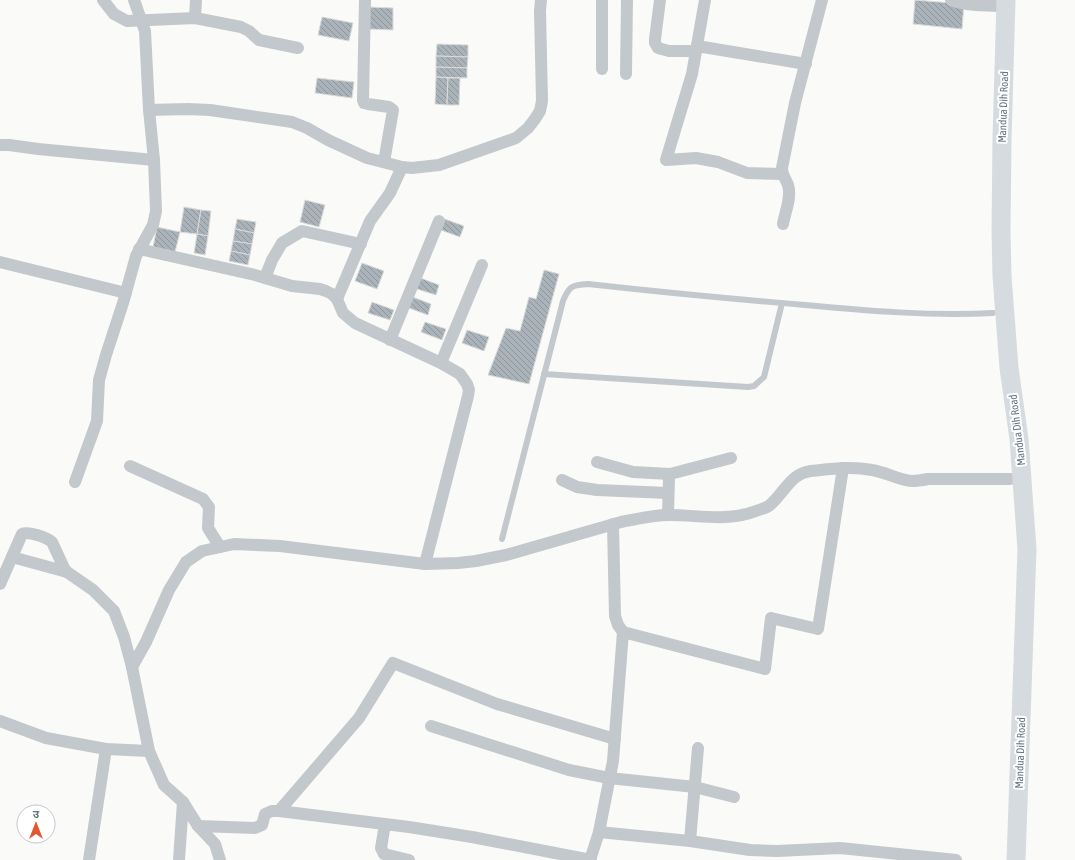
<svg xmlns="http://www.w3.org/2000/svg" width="1075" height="860" font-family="'Asap Condensed','Noto Sans Devanagari',sans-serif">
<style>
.building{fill:url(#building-back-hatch);stroke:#dcdcda}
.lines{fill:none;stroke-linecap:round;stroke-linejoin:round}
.lane{stroke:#c3c8cc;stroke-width:6}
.street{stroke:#c3c8cc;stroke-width:12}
.primary{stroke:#d6dbdf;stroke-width:19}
.labels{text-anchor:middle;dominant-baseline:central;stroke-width:4;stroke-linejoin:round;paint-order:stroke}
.street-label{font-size:11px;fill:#657683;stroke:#fff}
</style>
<defs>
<pattern id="building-back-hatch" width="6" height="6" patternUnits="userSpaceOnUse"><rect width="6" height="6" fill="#aab3b9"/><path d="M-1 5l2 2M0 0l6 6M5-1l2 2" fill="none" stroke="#8e969c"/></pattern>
</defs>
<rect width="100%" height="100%" fill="#fafaf8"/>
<g class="building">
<path d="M915,0L964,4L962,29L913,24Z"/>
<path d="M369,7L393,8V30L368,29Z"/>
<path d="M322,17L353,23L349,41L318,35Z"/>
<path d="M437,44L468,45V57L436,56Z"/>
<path d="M436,56L468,57L467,68L436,67Z"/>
<path d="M436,67L467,68V78L436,77Z"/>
<path d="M436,77L448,78L447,105L435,104Z"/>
<path d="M317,78L354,82L352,98L315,93Z"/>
<path d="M448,78H460L459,105H447Z"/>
<path d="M305,200L325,205L319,227L300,222Z"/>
<path d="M184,207L201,210L197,234L180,232Z"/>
<path d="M201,210L211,211L208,236L197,234Z"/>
<path d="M442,218L464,226L460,237L438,229Z"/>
<path d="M237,219L256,222L254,233L235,229Z"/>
<path d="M157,227L180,232L175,252L153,247Z"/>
<path d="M235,229L254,233L252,244L233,241Z"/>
<path d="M197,234L208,236L205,255L194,253Z"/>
<path d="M233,241L252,244L250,255L231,251Z"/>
<path d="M231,251L250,255L248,265L229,261Z"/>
<path d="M362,263L384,271L377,289L355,281Z"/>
<path d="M544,270L559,274L529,384L488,375L506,328L520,331L529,297L536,299Z"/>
<path d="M418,277L439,285L436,295L414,288Z"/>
<path d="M410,296L431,304L428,315L406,307Z"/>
<path d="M372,302L394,310L390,320L368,313Z"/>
<path d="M425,322L446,329L442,340L421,332Z"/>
<path d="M467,330L489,337L484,351L462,343Z"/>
</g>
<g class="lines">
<g class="lane">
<path d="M544,374L748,387L754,386L764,377L782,303"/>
<path d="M502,539L563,301C569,286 572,285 588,284C660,292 733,299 805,305C868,311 930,316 993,313"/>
</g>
<g class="street">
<path d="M103,0L114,14L127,21L195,18L241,27L249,31L259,40L298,48"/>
<path d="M365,0L363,100L364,103L368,104L389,107L393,110L384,162"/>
<path d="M602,0V69"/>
<path d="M660,0L655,39V43L658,48L669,51H696"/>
<path d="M705,0L692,74L666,160L696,158L718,162L747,173L782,174"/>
<path d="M951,0C965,6 981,5 997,6"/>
<path d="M195,18L196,0"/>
<path d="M697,46L806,64"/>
<path d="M626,74L627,0"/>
<path d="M149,110L188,109L210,110L292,122L307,128L328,140L367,158L402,167L412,168L439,165L516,138L528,128L535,119L540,111L542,101L540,11L541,0"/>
<path d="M0,145H9L38,149L154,160"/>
<path d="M783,224C785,212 792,197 788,185C786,179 782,175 782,168L795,103L822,0"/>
<path d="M139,249L255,275L292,286L320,289L326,291L332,294L337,299L343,313L355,323L441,363L460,374L467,384L469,390L468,396L425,564"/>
<path d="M0,262L126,293"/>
<path d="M265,278L272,260L282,243L302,231L361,244"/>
<path d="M337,299L370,221L390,193L402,167"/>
<path d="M390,340L439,221"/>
<path d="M441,363L482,265"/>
<path d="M597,462L633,472L670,474"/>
<path d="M130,466L203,499L209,507L208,528L220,547"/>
<path d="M562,480L577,487L597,490L668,493"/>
<path d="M75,482L97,421L99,380L106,355L123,303L136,256L153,225L156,211L154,160L149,110L145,31L134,0"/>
<path d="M668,515L669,477L670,474L731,458"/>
<path d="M613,524L615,616L618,625L623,632"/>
<path d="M12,557L67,572"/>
<path d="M0,584L22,534C28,531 46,537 52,542L64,568L67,572L93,590L114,611L124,637L132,667L149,751L164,785L183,802L198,826L215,844L220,860"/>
<path d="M132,667L146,642L169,590L186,562L202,551L234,544L280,546L425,564L458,563L476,561L506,555L621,522C637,519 653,515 669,515C699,515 728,522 756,511C761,509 767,508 770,505C784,493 791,473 811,471C831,469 851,466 872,470C886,472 898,480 912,481C917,481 923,480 928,479H1010"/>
<path d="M0,721L46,738L106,749L149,751"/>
<path d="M431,726L569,770L609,778L695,787L734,797"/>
<path d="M279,811L359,718L393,663L497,704L615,739"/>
<path d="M385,824L381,848L384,854L409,860"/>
<path d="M198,826L255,828L262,825L265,814L272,811H279L409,827L472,837L591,860"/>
<path d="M599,832L690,841L750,850L777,851L840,848L956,860"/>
<path d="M690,841L698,748"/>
<path d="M89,860L106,749"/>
<path d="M179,860L183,802"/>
<path d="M590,860L599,832L613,761L623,632L765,669L771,618L818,629L843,468"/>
</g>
<path class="primary" d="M1006,0L1002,139L1001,231L1002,276L1009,368L1019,439L1027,549L1016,860"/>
</g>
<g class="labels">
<g class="street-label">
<text transform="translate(1003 107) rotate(-88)">Mandua Dih Road</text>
<text transform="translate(1017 430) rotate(-97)">Mandua Dih Road</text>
<text transform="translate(1020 753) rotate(-88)">Mandua Dih Road</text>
</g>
</g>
<g transform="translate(36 824)"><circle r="19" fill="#ffffff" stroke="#c1c8cd"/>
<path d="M0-3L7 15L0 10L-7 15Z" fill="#e4572e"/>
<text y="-6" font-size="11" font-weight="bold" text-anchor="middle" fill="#657683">उ</text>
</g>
</svg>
